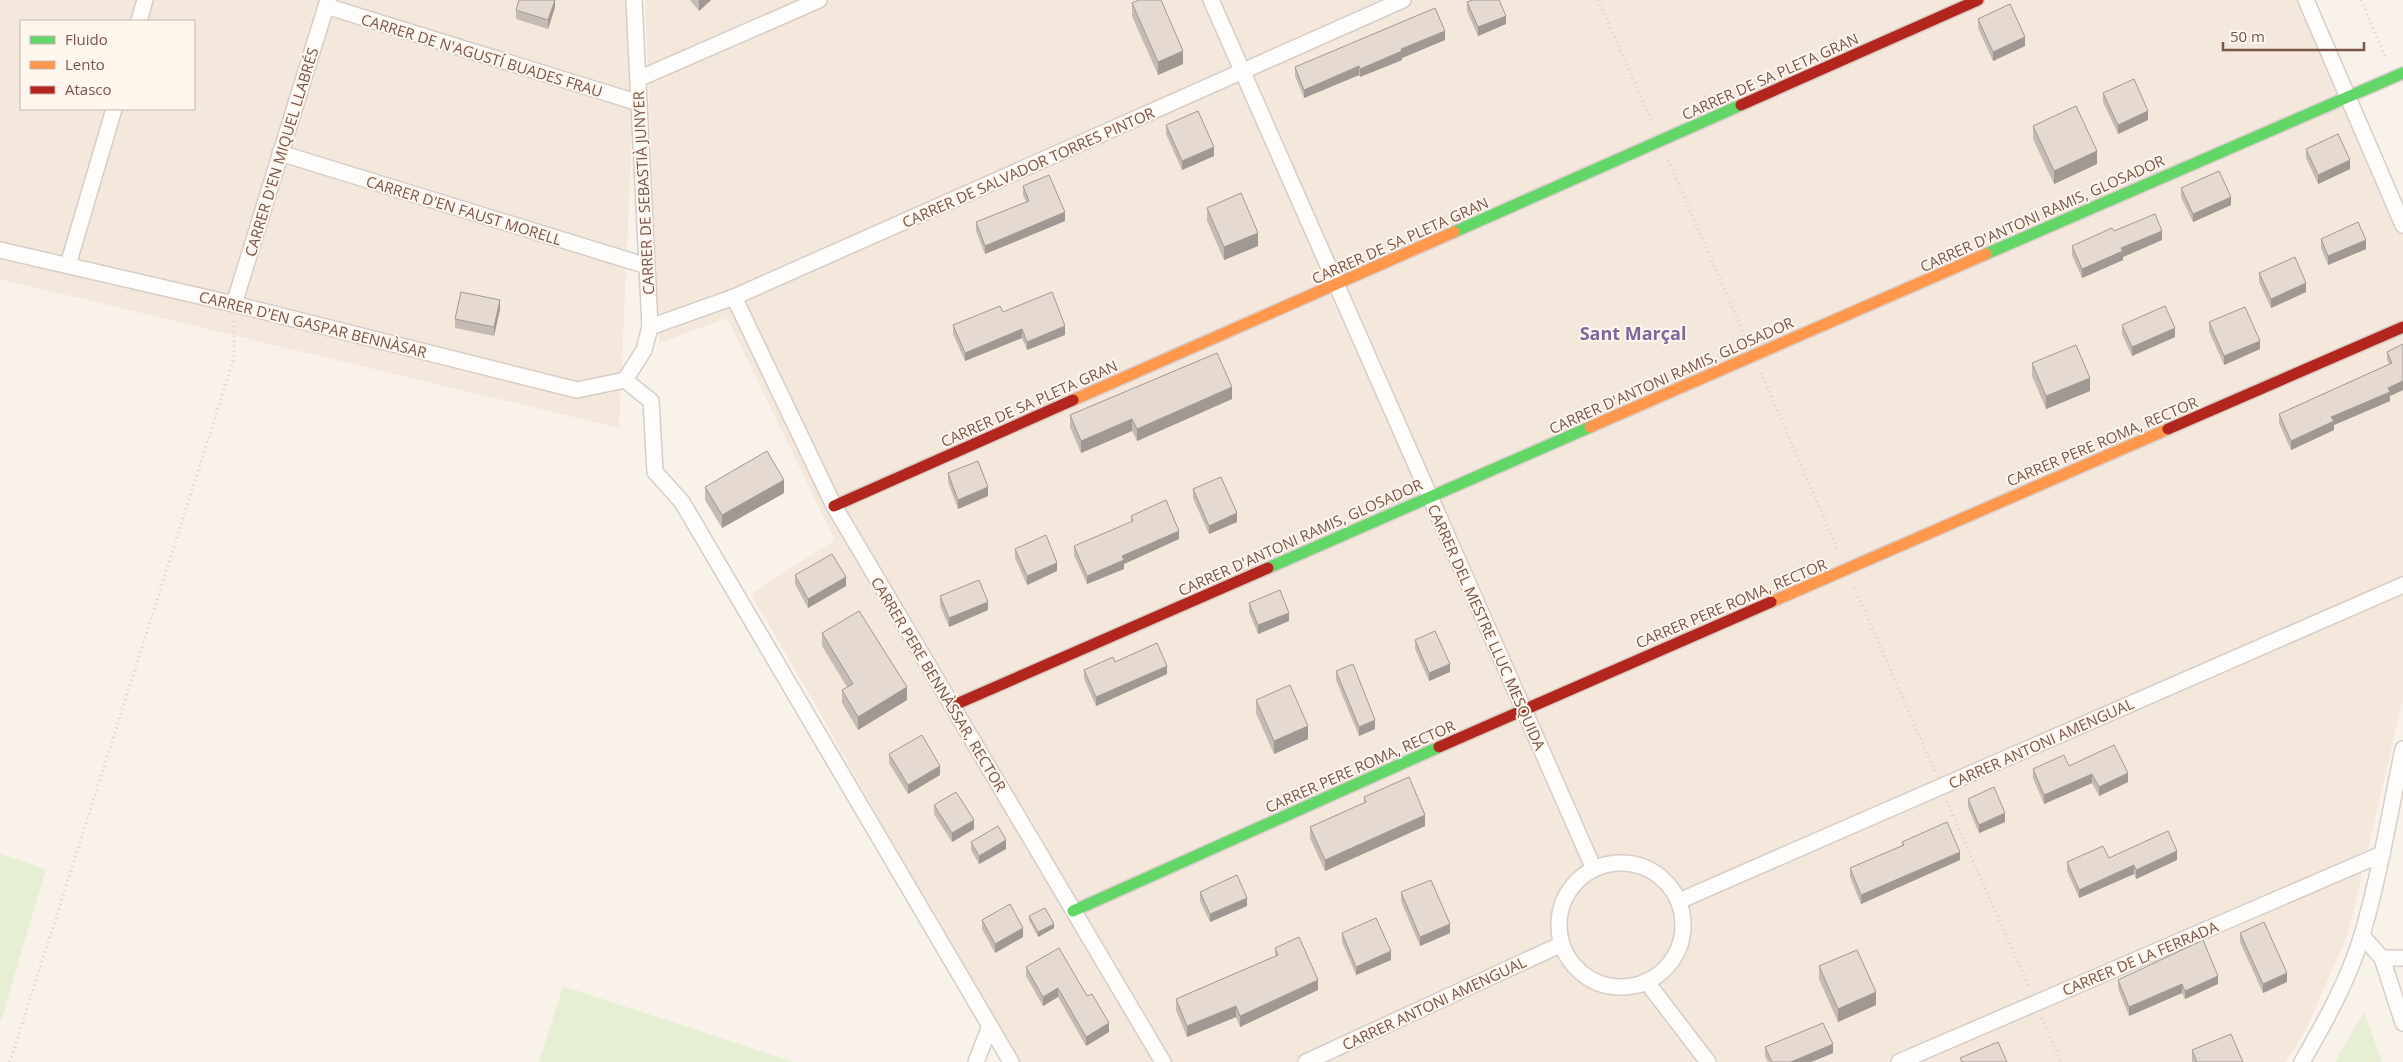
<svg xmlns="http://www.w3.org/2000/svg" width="2403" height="1062" font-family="'Open Sans',sans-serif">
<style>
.residential{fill:#f4e7db;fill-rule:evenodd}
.green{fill:#e6efd4}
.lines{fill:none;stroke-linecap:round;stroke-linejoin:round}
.street-casing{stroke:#d7cdc8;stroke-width:18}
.fast-casing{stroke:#d8cdc7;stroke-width:14}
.slow-casing{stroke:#d8cdc7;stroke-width:14}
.jam-casing{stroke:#d8cdc7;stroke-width:14}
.path{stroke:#dad0cd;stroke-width:3;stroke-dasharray:1 4;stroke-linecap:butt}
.street{stroke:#fefdfc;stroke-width:15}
.fast{stroke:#63d668;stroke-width:11}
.slow{stroke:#ff974d;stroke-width:11}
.jam{stroke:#b3261e;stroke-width:11}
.wall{fill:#c5bbb5}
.shaded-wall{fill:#a09993}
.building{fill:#e5dad2;stroke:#a09993}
.labels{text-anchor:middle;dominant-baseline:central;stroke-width:4;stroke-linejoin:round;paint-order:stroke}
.street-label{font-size:15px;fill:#795548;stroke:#fff6ed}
.quarter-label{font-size:18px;font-weight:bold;fill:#84649c;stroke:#fff6ed}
</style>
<rect width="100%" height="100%" fill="#f8f2eb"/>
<g class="residential">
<path d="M0,0H638L619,428L0,279ZM21,21H194V109H21Z"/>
<path d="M645,0H2312L2403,211V699L2348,934L2308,1025L2286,1062H1014L819,711L751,594L835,540L727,318L659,343Z"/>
</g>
<g class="green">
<path d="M0,854L46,869L0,1024Z"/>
<path d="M563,986L793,1062H539Z"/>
<path d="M2364,1012L2382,1062H2335Z"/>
</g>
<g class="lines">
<defs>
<g id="street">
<path d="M1211,0L1594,869"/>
<path d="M2306,0L2403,225"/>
<path d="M326,6L639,103"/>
<path d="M139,21L145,0"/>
<path d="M638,79L819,0"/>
<path d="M280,153L647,266"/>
<path d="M0,250L234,304L577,390L625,380"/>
<path d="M68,265L114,109"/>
<path d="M734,297L834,506L1163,1062"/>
<path d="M234,304L328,0"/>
<path d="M650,327L734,297L1403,0"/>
<path d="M625,380L651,401L655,472L682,502L990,1026L976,1062"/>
<path d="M625,380L644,350L650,327L634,0"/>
<circle cx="1621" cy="925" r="62"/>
<path d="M1679,901L2403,585"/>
<path d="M2362,936L2382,958L2403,1023"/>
<path d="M2382,958H2403"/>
<path d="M1646,981L1708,1062"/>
<path d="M990,1026L1011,1062"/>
<path d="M1306,1062L1562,944"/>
<path d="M1899,1062L2382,854"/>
<path d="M2302,1062C2325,1022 2349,979 2362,935C2380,874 2390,811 2403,749"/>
</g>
<g id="fast">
<path d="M1454,232L1741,105"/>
<path d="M1986,254L2403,73"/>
<path d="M1268,568L1590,427"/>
<path d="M1073,911L1439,747"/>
</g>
<g id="slow">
<path d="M1073,400L1454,232"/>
<path d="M1590,427L1986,254"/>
<path d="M1771,602L2168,429"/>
</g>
<g id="jam">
<path d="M1741,105L1978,0"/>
<path d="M2168,429L2403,327"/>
<path d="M834,506L1073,400"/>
<path d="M952,706L1268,568"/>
<path d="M1439,747L1771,602"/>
</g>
</defs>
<use href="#street" class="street-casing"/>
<use href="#fast" class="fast-casing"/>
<use href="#slow" class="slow-casing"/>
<use href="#jam" class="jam-casing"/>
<g class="path">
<path d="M1598,0L1652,123"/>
<path d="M2361,0L2386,59"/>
<path d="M1668,160L1745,337"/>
<path d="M1761,373L1838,550"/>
<path d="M1854,587L1935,772"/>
<path d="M1947,801L2029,987"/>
<path d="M2042,1018L2061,1062"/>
<path d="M10,1062L234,358V320"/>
</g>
<use href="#street" class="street"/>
<use href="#fast" class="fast"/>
<use href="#slow" class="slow"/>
<use href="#jam" class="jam"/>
</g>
<g class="wall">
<path d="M555,0V7L548,29L516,19V10Z"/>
<path d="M690,0H711L699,11Z"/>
<path d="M1467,2L1506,24L1478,36L1467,11Z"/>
<path d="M1132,3L1183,64L1158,75L1132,16Z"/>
<path d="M1978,19L2025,46L1993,61L1978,28Z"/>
<path d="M1445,40L1402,58V60L1360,77L1359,75L1304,98L1295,76V67Z"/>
<path d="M2103,93L2148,120L2118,134L2103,102Z"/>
<path d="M1166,125L1214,156L1182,170L1166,134Z"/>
<path d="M2033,126L2097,164L2054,184L2033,139Z"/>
<path d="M2306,149L2350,169L2318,184L2306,158Z"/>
<path d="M1023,186L1065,221L985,254L976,231V222L1026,202L1023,195Z"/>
<path d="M2181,188L2231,205L2193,222L2181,197Z"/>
<path d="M1207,208L1258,246L1224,260L1207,221Z"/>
<path d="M2114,231L2162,240L2123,257V260L2082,278L2072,255V246Z"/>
<path d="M2321,239L2366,249L2328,265L2321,248Z"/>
<path d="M2259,273L2306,292L2271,308L2259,282Z"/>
<path d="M500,309L494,336L455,328V319Z"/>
<path d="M1003,312L1065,335L1027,350L1022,338L965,361L953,334V325Z"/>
<path d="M2209,322L2260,349L2224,365L2209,331Z"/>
<path d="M2122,325L2175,337L2132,356L2122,334Z"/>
<path d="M2403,344V390L2390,396V401L2334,425V430L2291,450L2279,423V414L2389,364L2387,360V352Z"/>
<path d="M2032,363L2090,391L2046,409L2032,376Z"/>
<path d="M1232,399L1137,441L1132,431L1081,453L1070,427V415Z"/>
<path d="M948,473L988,496L958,509L948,482Z"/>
<path d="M705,487L784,493L722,528L705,500Z"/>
<path d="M1193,489L1237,522L1209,534L1193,498Z"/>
<path d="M1131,516L1179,539L1124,564V569L1087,584L1074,555V546L1131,522Z"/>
<path d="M1015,549L1057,571L1027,585L1015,558Z"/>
<path d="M795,575L846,586L808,608L795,584Z"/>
<path d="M940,596L988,610L949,627L940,605Z"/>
<path d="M1249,603L1289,621L1258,634L1249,612Z"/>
<path d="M822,633L907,700L858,730L842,703V690L847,687L822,646Z"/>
<path d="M1415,640L1450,672L1429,681L1415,649Z"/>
<path d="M1084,670L1167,674L1096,706L1084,679Z"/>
<path d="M1336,671L1375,729L1359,736L1336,680Z"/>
<path d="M1256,700L1308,739L1274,754L1256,713Z"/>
<path d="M889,754L940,775L908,794L889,763Z"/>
<path d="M2069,766L2128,782L2099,796L2092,783L2044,804L2033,778V769Z"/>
<path d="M1364,797L1425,826L1325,871L1310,838V827L1364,803Z"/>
<path d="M1968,799L2005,822L1979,833L1968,807Z"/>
<path d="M934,805L974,829L952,842L934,814Z"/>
<path d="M971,842L1006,849L979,864L971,850Z"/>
<path d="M1902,842L1960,860L1861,904L1850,877V868L1902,846Z"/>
<path d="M2109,858L2177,860L2136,879L2134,874L2079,898L2067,871V862Z"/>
<path d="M1200,892L1247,906L1210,922L1200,901Z"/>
<path d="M1401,892L1450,933L1420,946L1401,901Z"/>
<path d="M1029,916L1054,928L1038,937L1029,920Z"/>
<path d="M982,920L1023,937L995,953L982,929Z"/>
<path d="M1342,933L1391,960L1356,975L1342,942Z"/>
<path d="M2240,933L2287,982L2263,993L2240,942Z"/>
<path d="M1275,948L1318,990L1240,1027L1236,1017L1187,1037L1176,1010V999L1275,956Z"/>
<path d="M1819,966L1876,1005L1838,1022L1819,979Z"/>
<path d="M1026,967L1087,996L1109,1032L1086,1046L1058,997L1043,1006L1026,976Z"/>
<path d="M2118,980L2218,984L2185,999L2182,993L2129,1016L2118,988Z"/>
<path d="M1765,1047L1833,1053L1811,1062H1768L1765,1056Z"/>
<path d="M2192,1050L2243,1062H2192Z"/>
</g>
<g class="shaded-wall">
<path d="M555,0V7L548,29V20Z"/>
<path d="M699,0H711L699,11Z"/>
<path d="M1506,16V24L1478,36V27Z"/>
<path d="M1445,31V40L1402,58V60L1360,77V69L1401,49Z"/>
<path d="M2025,37V46L1993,61V52Z"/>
<path d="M1183,51V64L1158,75V62Z"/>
<path d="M1359,66V75L1304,98V90Z"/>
<path d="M2148,111V120L2118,134V125Z"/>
<path d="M1214,147V156L1182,170V161Z"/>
<path d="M2097,151V164L2054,184V171Z"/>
<path d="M2350,160V169L2318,184V175Z"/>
<path d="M2231,197V205L2193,222V214Z"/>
<path d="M1065,212V221L985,254V246Z"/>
<path d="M2162,231V240L2123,257V260L2082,278V269L2121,248Z"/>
<path d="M1258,233V246L1224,260V247Z"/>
<path d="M2366,240V249L2328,265V256Z"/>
<path d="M2306,283V292L2271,308V299Z"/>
<path d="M500,300V309L494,336V327Z"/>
<path d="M1065,326V335L1027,350V342Z"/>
<path d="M2175,328V337L2132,356V347Z"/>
<path d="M1022,329V338L965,361V353Z"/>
<path d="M2260,341V349L2224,365V356Z"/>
<path d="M2090,378V391L2046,409V396Z"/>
<path d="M2403,381V390L2390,396V401L2334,425V430L2291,450V441L2331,417L2388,388Z"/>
<path d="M1232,387V399L1137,441V429Z"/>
<path d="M1132,419V431L1081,453V441Z"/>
<path d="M784,480V493L722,528V515Z"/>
<path d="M988,487V496L958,509V500Z"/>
<path d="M1237,513V522L1209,534V526Z"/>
<path d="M1179,531V539L1124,564V569L1087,584V576L1122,556Z"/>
<path d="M1057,563V571L1027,585V576Z"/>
<path d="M846,577V586L808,608V599Z"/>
<path d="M988,602V610L949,627V618Z"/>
<path d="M1289,613V621L1258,634V625Z"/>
<path d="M1450,664V672L1429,681V673Z"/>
<path d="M1167,666V674L1096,706V697Z"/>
<path d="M907,687V700L858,730V717Z"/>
<path d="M1375,720V729L1359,736V727Z"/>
<path d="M1308,726V739L1274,754V741Z"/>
<path d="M940,766V775L908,794V785Z"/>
<path d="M2128,773V782L2099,796V787Z"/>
<path d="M2092,774V783L2044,804V795Z"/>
<path d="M2005,813V822L1979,833V825Z"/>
<path d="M1425,815V826L1325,871V860Z"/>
<path d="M974,820V829L952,842V833Z"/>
<path d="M1006,840V849L979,864V856Z"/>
<path d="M2177,851V860L2136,879V870Z"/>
<path d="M1960,852V860L1861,904V895Z"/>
<path d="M2134,865V874L2079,898V890Z"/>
<path d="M1247,898V906L1210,922V914Z"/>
<path d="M1054,924V928L1038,937V932Z"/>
<path d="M1450,924V933L1420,946V937Z"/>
<path d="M1023,928V937L995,953V944Z"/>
<path d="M1391,951V960L1356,975V967Z"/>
<path d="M2287,973V982L2263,993V984Z"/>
<path d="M2218,976V984L2185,999V991Z"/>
<path d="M1318,980V990L1240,1027V1016Z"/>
<path d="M2182,984V993L2129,1016V1007Z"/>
<path d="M1058,988V997L1043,1006V997Z"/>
<path d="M1876,992V1005L1838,1022V1009Z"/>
<path d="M1236,1006V1017L1187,1037V1026Z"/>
<path d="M1109,1023V1032L1086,1046V1037Z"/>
<path d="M1833,1044V1053L1811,1062H1791Z"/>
</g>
<g class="building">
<path d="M519,0H555L548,20L516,10Z"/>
<path d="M1139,0H1161L1183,51L1158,62L1132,3Z"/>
<path d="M1473,0H1499L1506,16L1478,27L1467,2Z"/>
<path d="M2010,4L2025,37L1993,52L1978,19Z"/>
<path d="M1435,8L1445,31L1401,49L1402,51L1360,69L1359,66L1304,90L1295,67Z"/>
<path d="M2134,79L2148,111L2118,125L2103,93Z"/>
<path d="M2076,106L2097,151L2054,171L2033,126Z"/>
<path d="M1198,111L1214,147L1182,161L1166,125Z"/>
<path d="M2338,134L2350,160L2318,175L2306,149Z"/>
<path d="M2219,171L2231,197L2193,214L2181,188Z"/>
<path d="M1049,175L1065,212L985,246L976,222L1029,201L1023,186Z"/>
<path d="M1241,193L1258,233L1224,247L1207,208Z"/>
<path d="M2155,214L2162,231L2121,248L2123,251L2082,269L2072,246L2112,228L2114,231Z"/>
<path d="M2358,222L2366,240L2328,256L2321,239Z"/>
<path d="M2295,257L2306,283L2271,299L2259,273Z"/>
<path d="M461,292L500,300L494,327L455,319Z"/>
<path d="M1052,292L1065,326L1027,342L1022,329L965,353L953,325L1000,306L1003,312Z"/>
<path d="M2165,306L2175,328L2132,347L2122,325Z"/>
<path d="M2245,307L2260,341L2224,356L2209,322Z"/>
<path d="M2403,344V381L2388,388L2390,392L2331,417L2334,421L2291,441L2279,414L2392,363L2387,352Z"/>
<path d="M2076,345L2090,378L2046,396L2032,363Z"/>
<path d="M1217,353L1232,387L1137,429L1132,419L1081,441L1070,415Z"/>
<path d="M767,451L784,480L722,515L705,487Z"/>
<path d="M978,461L988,487L958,500L948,473Z"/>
<path d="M1221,477L1237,513L1209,526L1193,489Z"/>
<path d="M1166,500L1179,531L1122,556L1124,560L1087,576L1074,546L1133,521L1131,516Z"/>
<path d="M1046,535L1057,563L1027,576L1015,549Z"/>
<path d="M832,554L846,577L808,599L795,575Z"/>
<path d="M979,580L988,602L949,618L940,596Z"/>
<path d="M1280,590L1289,613L1258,625L1249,603Z"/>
<path d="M859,611L907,687L858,717L842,690L853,684L822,633Z"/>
<path d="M1435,631L1450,664L1429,673L1415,640Z"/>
<path d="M1157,643L1167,666L1096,697L1084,670L1113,657L1115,662Z"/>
<path d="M1353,664L1375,720L1359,727L1336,671Z"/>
<path d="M1290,685L1308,726L1274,741L1256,700Z"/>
<path d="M922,735L940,766L908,785L889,754Z"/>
<path d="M2114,745L2128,773L2099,787L2092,774L2044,795L2033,769L2064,755L2069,766Z"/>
<path d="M1409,777L1425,815L1325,860L1310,827L1366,802L1364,797Z"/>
<path d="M1994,787L2005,813L1979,825L1968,799Z"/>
<path d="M956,792L974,820L952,833L934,805Z"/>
<path d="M1947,822L1960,852L1861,895L1850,868L1904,845L1902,842Z"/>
<path d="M998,826L1006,840L979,856L971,842Z"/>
<path d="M2168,831L2177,851L2136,870L2134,865L2079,890L2067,862L2103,846L2109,858Z"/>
<path d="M1237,875L1247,898L1210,914L1200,892Z"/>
<path d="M1431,880L1450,924L1420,937L1401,892Z"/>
<path d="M1010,904L1023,928L995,944L982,920Z"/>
<path d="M1045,908L1054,924L1038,932L1029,916Z"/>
<path d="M1376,918L1391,951L1356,967L1342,933Z"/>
<path d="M2264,922L2287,973L2263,984L2240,933Z"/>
<path d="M1299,937L1318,980L1240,1016L1236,1006L1187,1026L1176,999L1278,955L1275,948Z"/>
<path d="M2203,940L2218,976L2185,991L2182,984L2129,1007L2118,980Z"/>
<path d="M1059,948L1087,996L1092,994L1109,1023L1086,1037L1058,988L1043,997L1026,967Z"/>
<path d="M1857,950L1876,992L1838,1009L1819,966Z"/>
<path d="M1823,1023L1833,1044L1791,1062H1772L1765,1047Z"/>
<path d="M2231,1034L2243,1062H2197L2192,1050Z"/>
<path d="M1998,1042L2007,1062H1962L1960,1058Z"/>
</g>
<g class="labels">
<g class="street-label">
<text transform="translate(482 55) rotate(17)">CARRER DE N'AGUSTÍ BUADES FRAU</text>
<text transform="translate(1770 76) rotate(-24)">CARRER DE SA PLETA GRAN</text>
<text transform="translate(281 152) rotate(-73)">CARRER D'EN MIQUEL LLABRÉS</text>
<text transform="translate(1028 167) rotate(-24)">CARRER DE SALVADOR TORRES PINTOR</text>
<text transform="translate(643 193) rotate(-93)">CARRER DE SEBASTIÀ JUNYER</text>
<text transform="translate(464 210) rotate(17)">CARRER D'EN FAUST MORELL</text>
<text transform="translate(2042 213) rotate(-24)">CARRER D'ANTONI RAMIS, GLOSADOR</text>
<text transform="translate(1400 240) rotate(-24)">CARRER DE SA PLETA GRAN</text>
<text transform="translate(313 324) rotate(14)">CARRER D'EN GASPAR BENNÀSAR</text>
<text transform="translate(1671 375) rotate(-24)">CARRER D'ANTONI RAMIS, GLOSADOR</text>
<text transform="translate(1029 403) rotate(-24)">CARRER DE SA PLETA GRAN</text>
<text transform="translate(2102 441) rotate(-23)">CARRER PERE ROMA, RECTOR</text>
<text transform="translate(1300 537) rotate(-24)">CARRER D'ANTONI RAMIS, GLOSADOR</text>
<text transform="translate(1731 603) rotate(-23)">CARRER PERE ROMA, RECTOR</text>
<text transform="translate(1487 627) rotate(66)">CARRER DEL MESTRE LLUC MESQUIDA</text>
<text transform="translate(939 684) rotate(59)">CARRER PERE BENNÀSSAR, RECTOR</text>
<text transform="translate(2041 743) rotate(-24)">CARRER ANTONI AMENGUAL</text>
<text transform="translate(1360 766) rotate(-24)">CARRER PERE ROMA, RECTOR</text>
<text transform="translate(2140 958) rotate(-23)">CARRER DE LA FERRADA</text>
<text transform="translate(1434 1003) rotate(-25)">CARRER ANTONI AMENGUAL</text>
</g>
<g class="quarter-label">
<text x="1633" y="333">Sant Marçal</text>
</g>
</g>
<rect x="20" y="20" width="175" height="90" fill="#fff6ed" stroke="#c9b6ab"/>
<rect x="30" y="36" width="25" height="8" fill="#63d668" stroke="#c9b6ab"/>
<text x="65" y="45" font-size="15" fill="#795548">Fluido</text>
<rect x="30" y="61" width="25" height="8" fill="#ff974d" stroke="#c9b6ab"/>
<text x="65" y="70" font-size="15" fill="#795548">Lento</text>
<rect x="30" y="86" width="25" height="8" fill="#b3261e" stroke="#c9b6ab"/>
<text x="65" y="95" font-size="15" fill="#795548">Atasco</text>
<path d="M2223 42v8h141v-8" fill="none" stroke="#795548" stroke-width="2.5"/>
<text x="2230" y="42" font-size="15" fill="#795548" stroke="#fff6ed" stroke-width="4" paint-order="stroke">50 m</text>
</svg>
